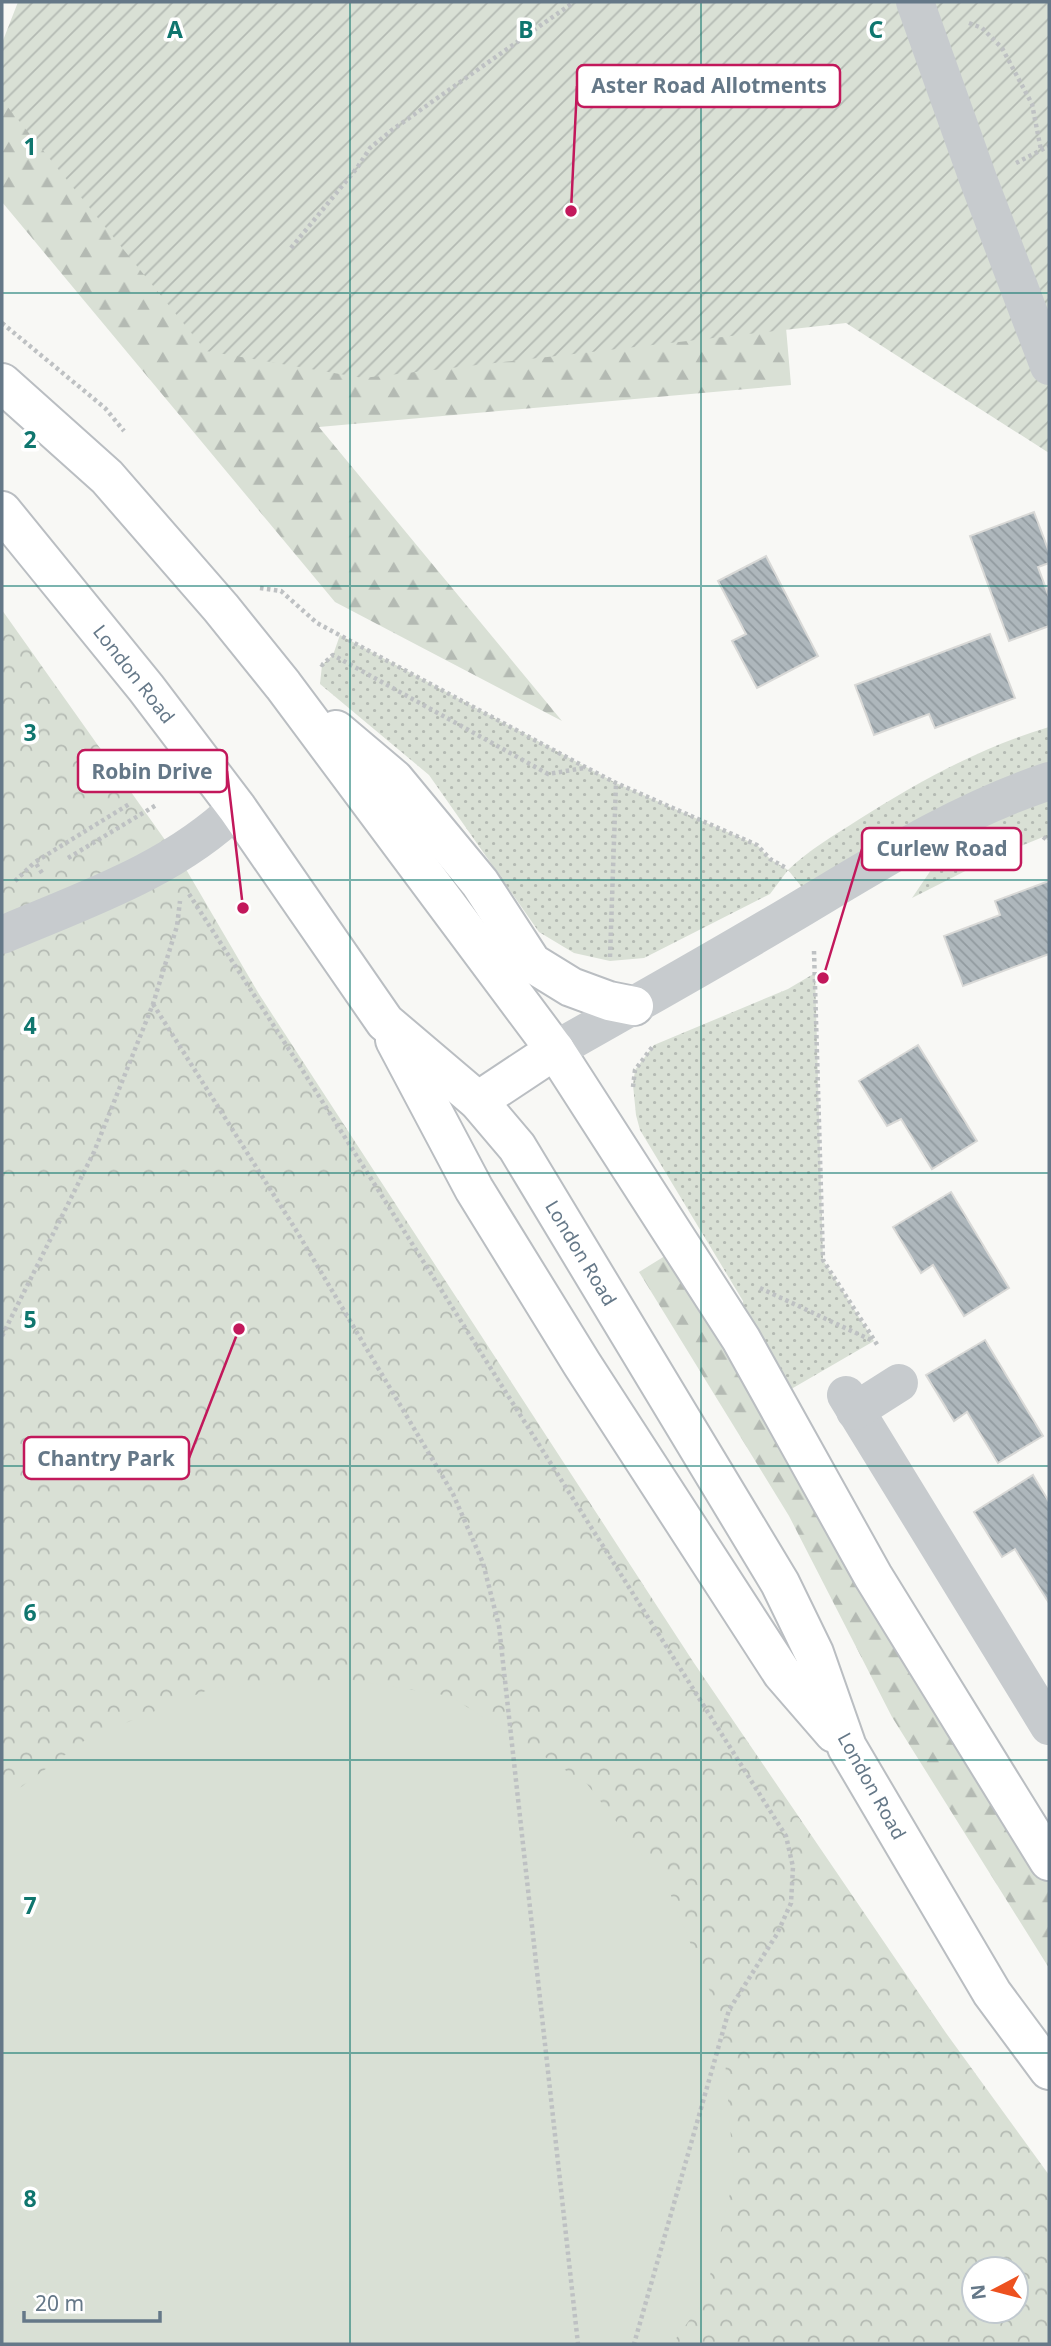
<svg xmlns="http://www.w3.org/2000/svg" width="1051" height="2346" font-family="'Noto Sans',sans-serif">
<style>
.grass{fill:url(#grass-dots)}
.forest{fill:url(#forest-firs)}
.park{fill:url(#park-crowns);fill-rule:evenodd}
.garden{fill:url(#garden-furrows)}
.pitch{fill:#d9e0d5}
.building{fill:url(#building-back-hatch);stroke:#d9d9d7;stroke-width:2}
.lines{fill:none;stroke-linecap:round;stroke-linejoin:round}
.major-casing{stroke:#babec2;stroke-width:42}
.path{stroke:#bec1c3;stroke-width:4.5;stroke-dasharray:3.5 3.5;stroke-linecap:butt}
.minor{stroke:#c7cbce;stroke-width:38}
.major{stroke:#fff;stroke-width:38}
.grid{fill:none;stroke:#0f766e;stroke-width:2;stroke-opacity:0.55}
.labels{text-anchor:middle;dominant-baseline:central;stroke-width:7;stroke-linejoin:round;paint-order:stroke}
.street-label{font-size:19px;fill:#657888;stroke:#fff}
.grid-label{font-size:23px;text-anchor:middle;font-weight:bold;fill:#0f766e;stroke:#fff;stroke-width:7;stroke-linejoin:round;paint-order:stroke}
.leader{fill:none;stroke:#c2185b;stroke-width:2.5}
.callout-dot{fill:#c2185b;stroke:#fff;stroke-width:2.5}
.callout{fill:#fff;stroke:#c2185b;stroke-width:2.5}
.callout-label{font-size:21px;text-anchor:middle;font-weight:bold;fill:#657888}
</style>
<defs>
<pattern id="grass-dots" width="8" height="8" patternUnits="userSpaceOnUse" patternTransform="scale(1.75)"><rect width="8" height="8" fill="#d9e0d5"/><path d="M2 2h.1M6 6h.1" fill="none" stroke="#b4bab3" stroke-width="1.8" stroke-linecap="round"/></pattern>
<pattern id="forest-firs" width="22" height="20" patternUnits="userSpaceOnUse" patternTransform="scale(1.75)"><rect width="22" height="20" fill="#d9e0d5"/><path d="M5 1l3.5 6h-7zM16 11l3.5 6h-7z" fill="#b4bab3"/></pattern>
<pattern id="park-crowns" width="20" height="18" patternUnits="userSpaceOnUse" patternTransform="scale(1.75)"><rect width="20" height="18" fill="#d9e0d5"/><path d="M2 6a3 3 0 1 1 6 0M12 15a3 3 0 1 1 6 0" fill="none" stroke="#b4bab3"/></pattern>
<pattern id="garden-furrows" width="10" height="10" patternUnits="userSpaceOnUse" patternTransform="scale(1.75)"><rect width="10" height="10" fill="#d9e0d5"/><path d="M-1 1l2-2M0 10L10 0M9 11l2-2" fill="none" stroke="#b4bab3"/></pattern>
<pattern id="building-back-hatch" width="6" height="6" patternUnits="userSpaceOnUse" patternTransform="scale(1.75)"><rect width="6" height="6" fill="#aeb7bc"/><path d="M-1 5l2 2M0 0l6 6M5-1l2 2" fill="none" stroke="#919a9f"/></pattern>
</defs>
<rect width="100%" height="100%" fill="#f8f8f5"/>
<g class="grass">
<path d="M340,635L616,783L757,845L770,859L788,870C809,850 833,836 858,820C918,782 981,747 1049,727V841L1043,837L987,860L912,898L969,814L813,901L788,870L770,894L644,958L610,961L574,953L539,932L429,775L320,684L322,665L333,655Z"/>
<path d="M815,973L823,1260L874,1341L774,1399L741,1339L743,1301L640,1130L636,1115L633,1085L635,1070L654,1045L788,989Z"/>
</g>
<g class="forest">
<path d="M2,97L785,316L791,385L319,427L562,721L335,602L2,202Z"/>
<path d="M673,1251L1049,1854V1968L892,1717L789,1516L639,1272Z"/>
</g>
<path class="park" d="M2,610L187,871L259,994L694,1663L946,2033L1049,2175V2344H2ZM974,2269H1016V2311H974Z"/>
<path class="garden" d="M18,2H1049V453L846,323L363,378L206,351L2,100V43Z"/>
<path class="pitch" d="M346,1679L450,1696L587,1784L668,1888L722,2021L734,2177L704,2300L672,2344H2V1801L88,1738L213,1688Z"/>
<g class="building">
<path d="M1034,512L1049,552V563L1038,567L1049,597V626L1009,641L970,536Z"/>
<path d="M766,556L818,656L757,688L732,641L746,634L718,581Z"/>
<path d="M990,634L1015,698L935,728L929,714L874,735L855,685Z"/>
<path d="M1049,881V954L963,986L944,936L1000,915L995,901Z"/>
<path d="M918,1045L977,1141L932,1169L901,1119L887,1126L859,1081Z"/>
<path d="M951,1192L1009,1288L964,1316L933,1265L921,1273L893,1227Z"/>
<path d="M985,1340L1043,1436L998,1463L967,1412L954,1421L926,1375Z"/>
<path d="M1033,1475L1049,1502V1603L1015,1549L1002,1557L974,1512Z"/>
</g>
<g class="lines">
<defs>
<g id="major">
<path d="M2,383L107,477L221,608L283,685L555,1050L741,1339L873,1576L1049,1861"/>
<path d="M2,511L146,688L237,808L385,1022L478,1101L517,1147L780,1583L814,1653L847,1747L992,1993L1049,2070"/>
<path d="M336,730L394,779L480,883L532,963L571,987L609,1001L634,1006"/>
<path d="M395,1040L474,1189L582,1364L782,1673L834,1733"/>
<path d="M478,1101L555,1050"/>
</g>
</defs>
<use href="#major" class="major-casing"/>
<g class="path">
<path d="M969,23L982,28L1002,48L1032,104L1041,150"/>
<path d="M1016,163L1049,146"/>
<path d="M291,248L357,168L370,148L392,130L574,2"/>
<path d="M2,323L105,408L124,431"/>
<path d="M260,588L281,591L317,623L585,767L616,783L757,845L770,859L786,868"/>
<path d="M321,664L322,665L333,655L548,774L584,768"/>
<path d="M1043,837L1049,841"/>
<path d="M68,858L158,804"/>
<path d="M42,873L35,862L131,803"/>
<path d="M15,881L35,862"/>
<path d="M189,894L310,1082L786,1836L793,1867L791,1903L777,1934L729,2010L634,2344"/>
<path d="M814,951L823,1260L878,1346"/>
<path d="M610,957L616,783"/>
<path d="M153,1004L296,1230L453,1494L483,1563L499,1626L578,2344"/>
<path d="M633,1087L635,1070L653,1046"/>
<path d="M760,1288L873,1341"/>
<path d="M2,1336L94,1152L153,1004L177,926L180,901"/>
</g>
<g class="minor">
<path d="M915,2L978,179L1049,366"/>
<path d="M2,935C84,900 172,871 237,808"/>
<path d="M555,1050C634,1005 713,961 790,915C874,865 956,812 1049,781"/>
<path d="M846,1395L1049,1726"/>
<path d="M855,1411L899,1383"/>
</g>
<use href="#major" class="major"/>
</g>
<path class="grid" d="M350,2V2344M701,2V2344M2,293H1049M2,586H1049M2,880H1049M2,1173H1049M2,1466H1049M2,1760H1049M2,2053H1049"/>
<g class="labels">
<g class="street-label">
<text transform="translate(134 674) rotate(52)">London Road</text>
<text transform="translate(581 1253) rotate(59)">London Road</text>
<text transform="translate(872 1786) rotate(61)">London Road</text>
</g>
</g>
<g class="grid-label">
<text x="175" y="38">A</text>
<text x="526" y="38">B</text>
<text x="876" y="38">C</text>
<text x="30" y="155">1</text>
<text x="30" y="448">2</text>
<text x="30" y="741">3</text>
<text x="30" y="1034">4</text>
<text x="30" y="1328">5</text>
<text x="30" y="1621">6</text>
<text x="30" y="1914">7</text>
<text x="30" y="2207">8</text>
</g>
<path class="leader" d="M571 211L577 86M243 908L227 771M823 978L862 849M239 1329L189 1458"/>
<g class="callout-dot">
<circle cx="571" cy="211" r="7"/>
<circle cx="243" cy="908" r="7"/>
<circle cx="823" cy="978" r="7"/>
<circle cx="239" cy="1329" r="7"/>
</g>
<g class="callout">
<rect x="577" y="65" width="263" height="42" rx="7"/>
<rect x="78" y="750" width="149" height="42" rx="7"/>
<rect x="862" y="828" width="159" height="42" rx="7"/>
<rect x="24" y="1437" width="165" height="42" rx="7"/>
</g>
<g class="callout-label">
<text x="709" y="93">Aster Road Allotments</text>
<text x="152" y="779">Robin Drive</text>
<text x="942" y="856">Curlew Road</text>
<text x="106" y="1466">Chantry Park</text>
</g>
<rect width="1051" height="2346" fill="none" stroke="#657888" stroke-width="7"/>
<g transform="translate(995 2290) rotate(263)"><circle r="33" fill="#ffffff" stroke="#c1c9cf" stroke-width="2"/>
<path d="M0-5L12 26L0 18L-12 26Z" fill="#ed511f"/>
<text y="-10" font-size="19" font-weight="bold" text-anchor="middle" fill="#657888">N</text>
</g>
<path d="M24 2311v10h136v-10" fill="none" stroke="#657888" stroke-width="3.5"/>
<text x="35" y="2311" font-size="21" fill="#657888" stroke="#ffffff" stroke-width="5" paint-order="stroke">20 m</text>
</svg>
